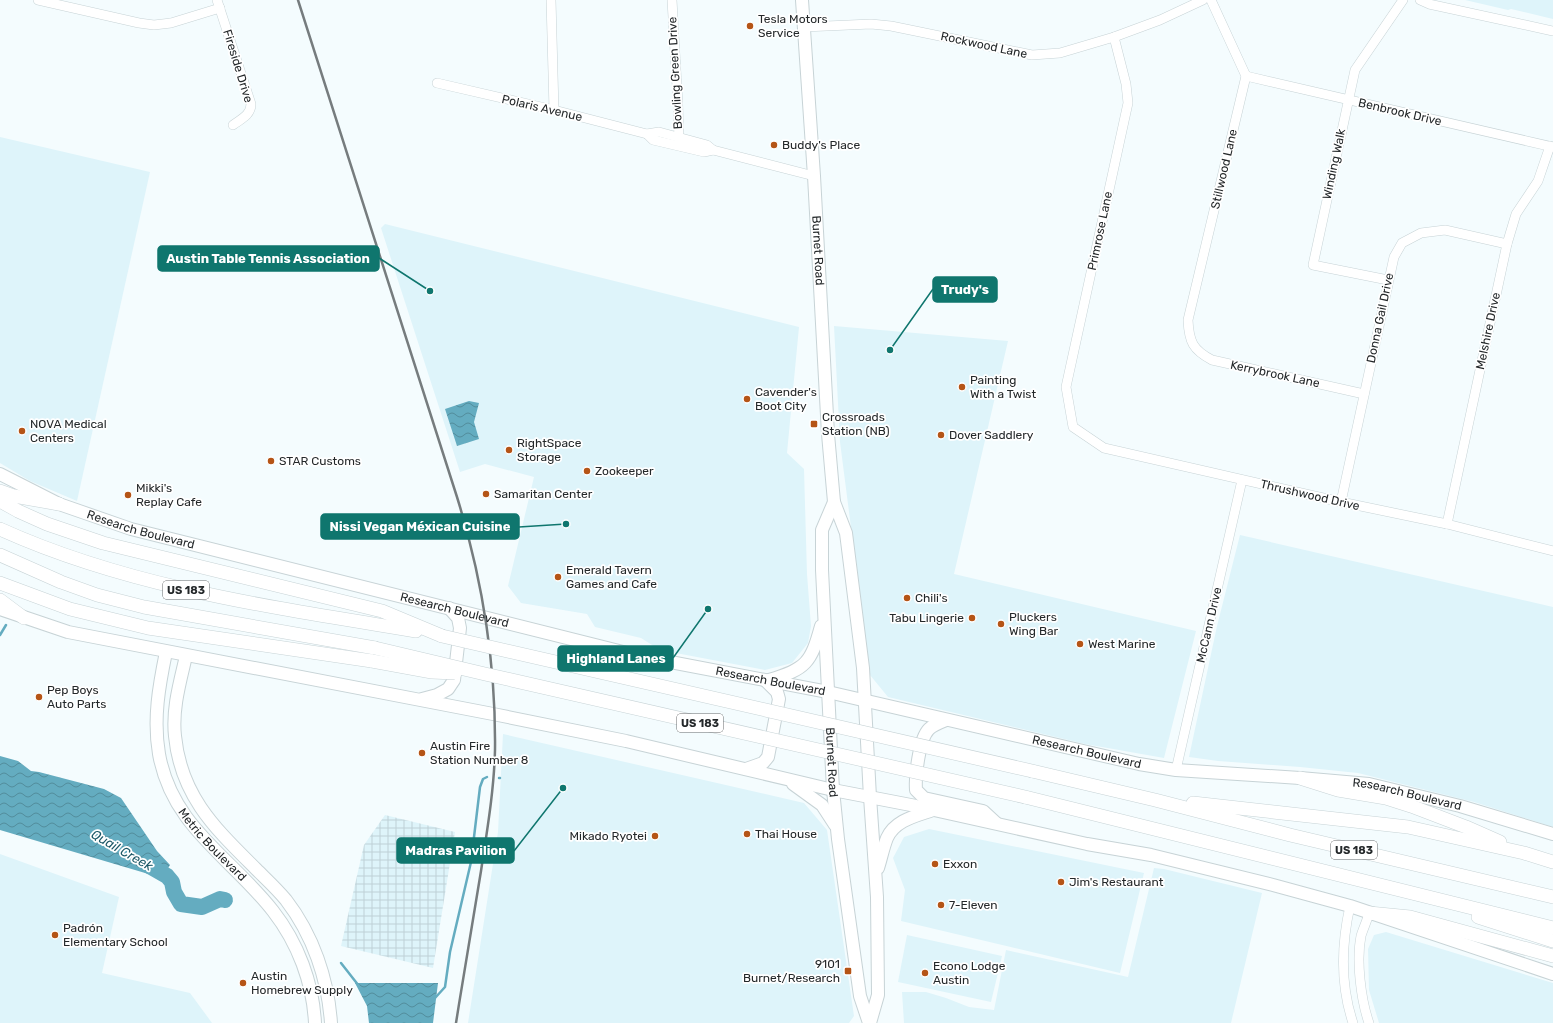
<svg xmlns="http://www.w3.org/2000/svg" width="1553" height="1023" font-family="Rubik,sans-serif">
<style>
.built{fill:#def4fa}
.industrial{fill:url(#industrial-grid)}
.water{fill:url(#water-waves)}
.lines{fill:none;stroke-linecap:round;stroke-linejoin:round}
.stream{stroke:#64acc0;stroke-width:2.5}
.river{stroke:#64acc0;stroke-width:16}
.minor-casing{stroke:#c7d3d6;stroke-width:10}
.major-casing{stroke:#c7d3d6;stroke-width:14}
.highway-casing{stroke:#c7d3d6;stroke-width:14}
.minor{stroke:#fff;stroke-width:9}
.major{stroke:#fff;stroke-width:12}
.highway{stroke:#fff;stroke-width:13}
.rail{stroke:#767c7e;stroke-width:2.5}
.highway-bridge-casing{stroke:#c7d3d6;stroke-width:14;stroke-linecap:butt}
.highway-bridge{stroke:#fff;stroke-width:13}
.poi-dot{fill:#b55416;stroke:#fff;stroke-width:1.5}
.labels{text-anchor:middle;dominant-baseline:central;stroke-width:3.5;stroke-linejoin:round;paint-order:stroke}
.shield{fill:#fff;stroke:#66686a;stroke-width:1}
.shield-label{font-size:11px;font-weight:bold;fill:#24282a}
.poi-label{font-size:12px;fill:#24282a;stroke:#fff;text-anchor:start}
.street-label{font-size:12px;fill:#24282a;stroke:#fff}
.water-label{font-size:13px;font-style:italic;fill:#1c5867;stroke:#fff}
.leader{fill:none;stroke:#0f766e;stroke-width:1.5}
.callout-dot{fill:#0f766e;stroke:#fff;stroke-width:1.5}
.callout{fill:#0f766e;stroke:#0f766e;stroke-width:1.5}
.callout-label{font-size:13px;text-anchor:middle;font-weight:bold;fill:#fff}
</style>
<defs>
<pattern id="industrial-grid" width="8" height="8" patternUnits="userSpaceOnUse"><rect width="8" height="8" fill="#def4fa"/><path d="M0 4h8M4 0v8" fill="none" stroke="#bed1d6"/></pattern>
<pattern id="water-waves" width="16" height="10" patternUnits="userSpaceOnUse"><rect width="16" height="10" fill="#64acc0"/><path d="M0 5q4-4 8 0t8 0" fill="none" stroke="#528c9c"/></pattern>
</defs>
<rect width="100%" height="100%" fill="#f4fcfe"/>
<g class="built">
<path d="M1465,0H1553V19L1511,9L1508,10Z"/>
<path d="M0,137L150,172L77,501L30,481L0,463Z"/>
<path d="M385,224L799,327L787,453L804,469L807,574L811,626L808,643L792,663L765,670L660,650L641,638L595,627L587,614L521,603L508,586L534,477L485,464L460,472L381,228Z"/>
<path d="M834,326L1008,341L954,574L1196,631L1164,758L1085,744L888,697L870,675L840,442Z"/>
<path d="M1240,535L1553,607V827L1474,802L1358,773L1300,767L1218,761L1189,757L1217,626Z"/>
<path d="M503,734L804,803L827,830L854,1016L849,1023H468L498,832Z"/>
<path d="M929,829L1144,873L1120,973L901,921L905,890L893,858L904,837Z"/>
<path d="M0,854L119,897L102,973L190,993L212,1023H0Z"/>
<path d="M1154,868L1164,869L1262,893L1231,1023H904L902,992H926L946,998L969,1007L994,1010L1006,950L1128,977Z"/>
<path d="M1386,932L1553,983V1023H1379L1369,990L1368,949L1374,935Z"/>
<path d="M907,935L1002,956L991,1002L898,982Z"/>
</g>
<path class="industrial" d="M385,815L455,832L433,968L341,946L364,845Z"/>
<g class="water">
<path d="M469,401L479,403L474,422L479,439L457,446L445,409Z"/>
<path d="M0,756L18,761L31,771L39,772L104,789L121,798L157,851L170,865L162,878L0,830Z"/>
<path d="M355,983H438L433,1023H369L367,1006Z"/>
</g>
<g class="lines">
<g class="stream">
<path d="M0,635L6,625"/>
<path d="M499,778H500"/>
<path d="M341,963L359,986"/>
<path d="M435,998L445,987L450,952L471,862L480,787L483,779L487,777"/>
</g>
<path class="river" d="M146,864L167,876L172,882L174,892L181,904L202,907L220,899L225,900"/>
<defs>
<g id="minor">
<path d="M38,0L139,23L154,25L171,23L220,8"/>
<path d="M217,0L251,104C251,115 241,119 233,125"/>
<path d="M551,0L554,110"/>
<path d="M672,0L678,104L679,142"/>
<path d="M1211,0L1246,76L1188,320C1189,342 1193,350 1212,360L1364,394"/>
<path d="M1420,0L1429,4L1553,31"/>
<path d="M804,27L871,24L891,26L1032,55L1060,53L1114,37L1160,20L1203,0"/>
<path d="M1114,37L1126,84L1128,103L1066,387L1073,427L1104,448L1341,502L1447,524L1553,551"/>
<path d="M1246,76L1553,147"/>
<path d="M437,83L554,110L647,134L659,132L707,145L713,150"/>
<path d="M647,134L653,140L704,152L713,150L814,176"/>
<path d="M1388,280L1313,265L1355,70L1403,0"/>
<path d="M1341,502L1394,257L1402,243L1421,233L1445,230L1507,244"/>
<path d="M1447,524L1507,244L1516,214L1538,181L1550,146"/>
<path d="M1176,770L1242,480"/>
<path d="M1350,906C1341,946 1340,984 1353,1023"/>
<path d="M1369,1023C1361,1000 1356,961 1361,936C1363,929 1367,921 1369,913"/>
</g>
<g id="major">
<path id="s1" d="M802,0L814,176L828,434L834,502L846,533L863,668L870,797L877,897L878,995L870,1023"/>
<path id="s2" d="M0,474L59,504L131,529L639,656L828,692L1139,764L1176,770L1300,778L1369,784L1460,806L1553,834"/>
<path id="s3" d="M834,502L822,530V570L833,790L838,839L860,996L869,1023"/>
<path d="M0,609L68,632L493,714L626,741L833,790L916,806L1087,844L1151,855L1273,885L1350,906L1553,974"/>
<path id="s4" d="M166,652C159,686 153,719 159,754C172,827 231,857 273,911C298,943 313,983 315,1023"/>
<path d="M186,656C180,682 172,709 175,736C181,797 216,829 256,869C266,879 277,889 286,900C313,935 328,979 331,1023"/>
<path d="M769,680C806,669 811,663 821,626"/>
<path d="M422,699L437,695L448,689L454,680L460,628L458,618L449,608"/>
<path d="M946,720C941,722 933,725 929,729C919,739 915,776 916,790L924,798L983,811L996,823"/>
<path d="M746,769L763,763L768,757L779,699L777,692L766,681"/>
<path d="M793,784L822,805L835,825"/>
<path d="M878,868C881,859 883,848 887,838C895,820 916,816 933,810"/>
</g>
<g id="highway">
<path d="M0,491L14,496L59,504"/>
<path d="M0,501L18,511L47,524L103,543L382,611L442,636"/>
<path d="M0,529C130,588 277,608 416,631"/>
<path d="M0,555L61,582L97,595L144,607L375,648"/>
<path d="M0,583L70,609L148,628L372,661"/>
<path d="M0,600L24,618"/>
<path d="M1032,771L1155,800L1290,835L1553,897"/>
<path d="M1300,778L1338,790L1386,798L1411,806L1466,827L1500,842"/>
<path d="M1025,797L1553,928"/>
<path d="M1193,803L1408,827L1524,853L1553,862"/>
<path d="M1369,913L1410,917L1553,956"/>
<path d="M1478,917L1553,941"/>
</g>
</defs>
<use href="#minor" class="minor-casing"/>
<use href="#major" class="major-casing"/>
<use href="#highway" class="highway-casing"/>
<use href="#minor" class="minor"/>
<use href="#major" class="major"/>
<use href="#highway" class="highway"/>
<path class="rail" d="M298,0L457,497C483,581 496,662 495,750C494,791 487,831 481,871C473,921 464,972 456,1023"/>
<defs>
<g id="highway-bridge">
<path d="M442,636L1032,771"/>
<path d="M375,648L485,674L1025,797"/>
<path d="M372,661L432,672L455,673"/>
</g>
</defs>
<use href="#highway-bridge" class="highway-bridge-casing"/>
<use href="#highway-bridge" class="highway-bridge"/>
</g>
<g class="poi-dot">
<circle cx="750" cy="26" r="4"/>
<circle cx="774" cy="145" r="4"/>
<circle cx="962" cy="387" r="4"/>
<circle cx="747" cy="399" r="4"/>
<rect x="810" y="420" width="8" height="8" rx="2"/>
<circle cx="22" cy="431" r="4"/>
<circle cx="941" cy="435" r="4"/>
<circle cx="509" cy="450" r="4"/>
<circle cx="271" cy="461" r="4"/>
<circle cx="587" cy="471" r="4"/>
<circle cx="486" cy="494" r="4"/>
<circle cx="128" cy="495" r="4"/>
<circle cx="558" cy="577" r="4"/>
<circle cx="907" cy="598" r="4"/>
<circle cx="972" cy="618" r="4"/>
<circle cx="1001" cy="624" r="4"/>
<circle cx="1080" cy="644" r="4"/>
<circle cx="39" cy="697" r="4"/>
<circle cx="422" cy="753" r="4"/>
<circle cx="747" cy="834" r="4"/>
<circle cx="655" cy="836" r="4"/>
<circle cx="935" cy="864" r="4"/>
<circle cx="1061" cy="882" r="4"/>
<circle cx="941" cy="905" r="4"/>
<circle cx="55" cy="935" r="4"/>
<rect x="844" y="967" width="8" height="8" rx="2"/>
<circle cx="925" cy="973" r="4"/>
<circle cx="243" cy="983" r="4"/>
</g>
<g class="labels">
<g class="shield">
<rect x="163" y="581" width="46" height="18" rx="3"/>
<rect x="677" y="714" width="46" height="18" rx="3"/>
<rect x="1331" y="841" width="46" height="18" rx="3"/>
</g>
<g class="shield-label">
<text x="186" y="590">US 183</text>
<text x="700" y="723">US 183</text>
<text x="1354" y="850">US 183</text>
</g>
<g class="poi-label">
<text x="758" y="19">Tesla Motors<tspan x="758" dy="14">Service</tspan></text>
<text x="782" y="145">Buddy's Place</text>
<text x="970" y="380">Painting<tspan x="970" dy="14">With a Twist</tspan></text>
<text x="755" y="392">Cavender's<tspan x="755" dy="14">Boot City</tspan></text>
<text x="822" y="417">Crossroads<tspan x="822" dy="14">Station (NB)</tspan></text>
<text x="30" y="424">NOVA Medical<tspan x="30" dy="14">Centers</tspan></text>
<text x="949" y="435">Dover Saddlery</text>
<text x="517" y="443">RightSpace<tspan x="517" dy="14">Storage</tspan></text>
<text x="279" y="461">STAR Customs</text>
<text x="595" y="471">Zookeeper</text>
<text x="136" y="488">Mikki's<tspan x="136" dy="14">Replay Cafe</tspan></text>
<text x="494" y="494">Samaritan Center</text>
<text x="566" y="570">Emerald Tavern<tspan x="566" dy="14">Games and Cafe</tspan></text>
<text x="915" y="598">Chili's</text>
<text x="1009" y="617">Pluckers<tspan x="1009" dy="14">Wing Bar</tspan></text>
<text x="964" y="618" text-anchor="end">Tabu Lingerie</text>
<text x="1088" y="644">West Marine</text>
<text x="47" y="690">Pep Boys<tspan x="47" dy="14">Auto Parts</tspan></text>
<text x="430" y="746">Austin Fire<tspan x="430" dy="14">Station Number 8</tspan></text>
<text x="755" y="834">Thai House</text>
<text x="647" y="836" text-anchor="end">Mikado Ryotei</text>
<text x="943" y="864">Exxon</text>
<text x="1069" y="882">Jim's Restaurant</text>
<text x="949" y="905">7-Eleven</text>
<text x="63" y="928">Padrón<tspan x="63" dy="14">Elementary School</tspan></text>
<text x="840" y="964" text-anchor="end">9101<tspan x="840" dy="14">Burnet/Research</tspan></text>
<text x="933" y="966">Econo Lodge<tspan x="933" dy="14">Austin</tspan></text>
<text x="251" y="976">Austin<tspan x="251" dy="14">Homebrew Supply</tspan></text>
</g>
<g class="street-label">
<text transform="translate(984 45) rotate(12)">Rockwood Lane</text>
<text transform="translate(238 66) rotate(73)">Fireside Drive</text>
<text transform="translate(675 73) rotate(-93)">Bowling Green Drive</text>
<text transform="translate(542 108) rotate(13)">Polaris Avenue</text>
<text transform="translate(1400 112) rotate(13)">Benbrook Drive</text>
<text transform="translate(1334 164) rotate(-78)">Winding Walk</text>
<text transform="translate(1224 169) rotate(-77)">Stillwood Lane</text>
<text transform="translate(1100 231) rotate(-78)">Primrose Lane</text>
<text stroke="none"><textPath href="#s1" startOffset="251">Burnet Road</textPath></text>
<text transform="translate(1380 318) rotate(-78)">Donna Gail Drive</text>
<text transform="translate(1488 331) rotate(-78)">Melshire Drive</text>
<text transform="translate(1275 374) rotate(12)">Kerrybrook Lane</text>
<text transform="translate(1310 495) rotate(13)">Thrushwood Drive</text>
<text stroke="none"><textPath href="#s2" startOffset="152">Research Boulevard</textPath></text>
<text stroke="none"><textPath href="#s2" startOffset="476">Research Boulevard</textPath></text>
<text transform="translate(1209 625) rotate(-77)">McCann Drive</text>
<text stroke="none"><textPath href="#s2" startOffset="800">Research Boulevard</textPath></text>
<text stroke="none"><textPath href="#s2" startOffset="1124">Research Boulevard</textPath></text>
<text stroke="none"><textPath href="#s3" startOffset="263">Burnet Road</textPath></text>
<text stroke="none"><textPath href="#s2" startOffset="1448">Research Boulevard</textPath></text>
<text stroke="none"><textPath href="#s4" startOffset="210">Metric Boulevard</textPath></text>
</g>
<g class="water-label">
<text transform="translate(122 850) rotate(30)">Quail Creek</text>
</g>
</g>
<path class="leader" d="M430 291L379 258M890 350L933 289M566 524L519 527M708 609L673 658M563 788L514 851"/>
<g class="callout-dot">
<circle cx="430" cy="291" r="4"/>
<circle cx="890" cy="350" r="4"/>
<circle cx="566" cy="524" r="4"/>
<circle cx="708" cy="609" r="4"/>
<circle cx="563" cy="788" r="4"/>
</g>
<g class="callout">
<rect x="158" y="246" width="221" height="25" rx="4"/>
<rect x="933" y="277" width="64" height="25" rx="4"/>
<rect x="321" y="514" width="198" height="25" rx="4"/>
<rect x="558" y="646" width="115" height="25" rx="4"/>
<rect x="397" y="838" width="117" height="25" rx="4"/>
</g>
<g class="callout-label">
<text x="268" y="263">Austin Table Tennis Association</text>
<text x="965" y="294">Trudy's</text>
<text x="420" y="531">Nissi Vegan Méxican Cuisine</text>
<text x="616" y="663">Highland Lanes</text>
<text x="456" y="855">Madras Pavilion</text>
</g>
</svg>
